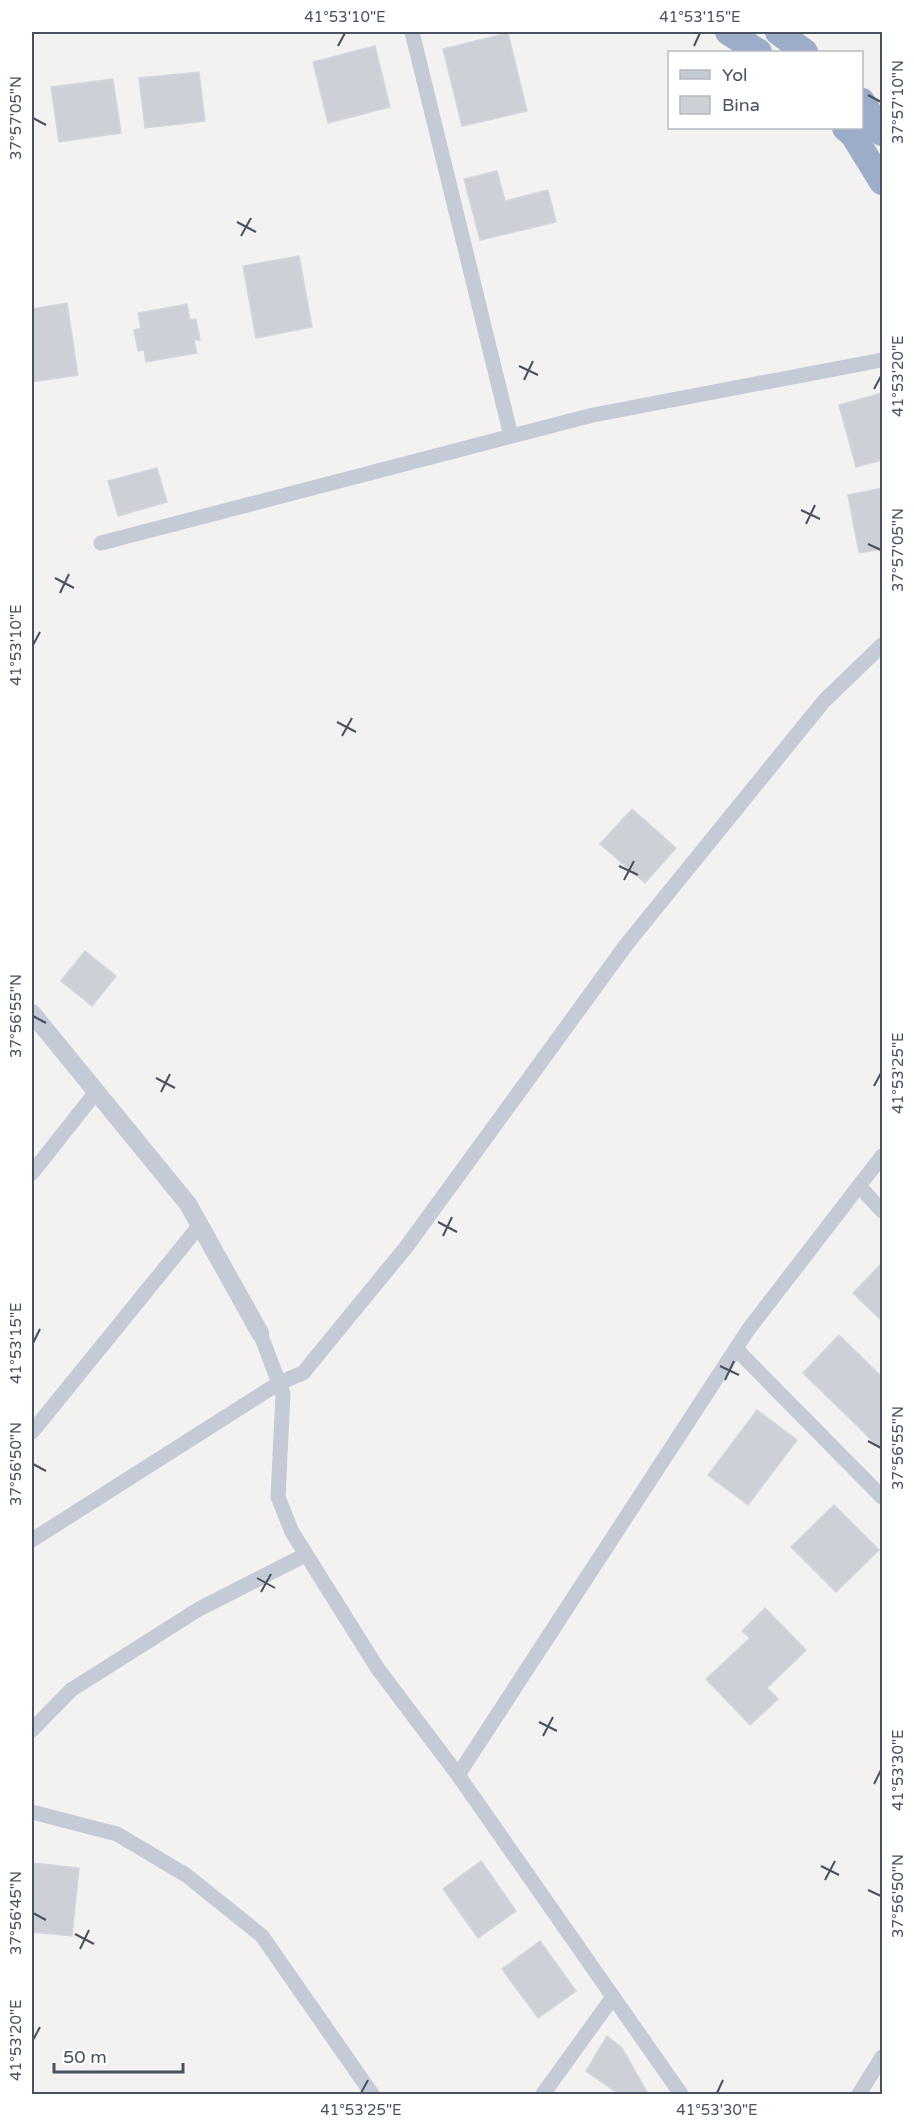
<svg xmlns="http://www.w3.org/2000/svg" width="914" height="2126" font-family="'Varela Round',sans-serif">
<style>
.building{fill:#cdd0d7;stroke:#d5d6dd;stroke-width:1.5}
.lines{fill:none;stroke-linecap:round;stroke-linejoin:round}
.minor{stroke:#c5cbd6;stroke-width:15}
.tertiary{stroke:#c5cbd6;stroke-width:18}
.trunk{stroke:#9cacc9;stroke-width:26}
.ticks{fill:none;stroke:#485160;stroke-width:2}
.neatline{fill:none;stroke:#485160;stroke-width:2}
.ticks-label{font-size:15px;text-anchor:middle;fill:#485160}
</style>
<rect width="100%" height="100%" fill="#f4f2f1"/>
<g class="building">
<path d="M508,33L527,111L462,126L443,49Z"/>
<path d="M375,46L390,107L328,123L313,62Z"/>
<path d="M199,72L205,121L145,128L139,78Z"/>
<path d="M113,79L121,133L59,142L51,87Z"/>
<path d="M497,171L505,201L548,190L556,222L480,240L464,179Z"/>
<path d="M299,256L312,327L256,338L243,266Z"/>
<path d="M67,303L78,375L32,382V309Z"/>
<path d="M187,304L190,320L196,319L200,340H194L197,353L146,362L144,350L138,351L134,330L141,328L138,313Z"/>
<path d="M882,393V460L856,467L839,405Z"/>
<path d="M157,468L167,502L118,516L108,481Z"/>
<path d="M882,488V549L859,553L848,495Z"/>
<path d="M632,809L676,848L645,883L600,844Z"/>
<path d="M85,951L116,976L92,1006L61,981Z"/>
<path d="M882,1263V1321L853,1293Z"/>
<path d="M839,1335L882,1377V1450L803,1373Z"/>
<path d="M757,1410L797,1440L748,1505L708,1475Z"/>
<path d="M834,1505L879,1550L836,1592L791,1547Z"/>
<path d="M765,1608L806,1650L767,1688L778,1699L750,1725L706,1679L750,1638L742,1631Z"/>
<path d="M481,1861L516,1911L478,1938L443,1889Z"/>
<path d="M32,1863L79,1868L72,1936L32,1932Z"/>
<path d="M540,1941L576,1991L538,2018L502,1969Z"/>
<path d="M607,2036L622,2048L648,2094H619L586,2071Z"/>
</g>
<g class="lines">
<g class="minor">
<path d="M412,32L511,436"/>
<path d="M101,543L593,415L882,360"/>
<path d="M32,1173L96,1092"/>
<path d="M860,1187L882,1211"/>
<path d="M260,1333L283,1394L278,1497L292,1532L378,1669L458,1775L681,2094"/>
<path d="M736,1349L882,1497"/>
<path d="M32,1432L200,1225"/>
<path d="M32,1540L279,1383L303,1373L407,1246L626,945L824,701L882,645"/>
<path d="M32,1730L71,1690L199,1609L305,1555"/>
<path d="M458,1775L748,1330L882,1156"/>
<path d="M32,1812L117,1834L186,1875L262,1936L372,2094"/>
<path d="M543,2094L613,1997"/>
<path d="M859,2094L882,2057"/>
</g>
<path class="tertiary" d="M32,1013L188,1204L260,1333"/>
<g class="trunk">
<path d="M728,32L759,52"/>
<path d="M778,32L805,52"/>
<path d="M862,101L882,133"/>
<path d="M845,128L853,135L882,182"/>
</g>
</g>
<path class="ticks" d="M338,46L345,33M694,46L700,33M868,95L881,102M33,118L46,125M237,222L256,232M241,236L251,218M519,366L538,375M524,380L533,361M874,389L881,376M801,510L820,519M806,524L815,505M868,544L881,550M55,578L74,588M60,593L69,574M33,645L40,632M337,722L356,732M342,736L352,718M619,866L638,875M624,880L634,861M33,1016L46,1023M156,1078L175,1088M874,1086L881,1073M161,1092L170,1074M438,1222L457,1232M443,1236L452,1217M33,1343L40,1329M720,1366L739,1375M725,1380L734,1361M868,1441L881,1448M33,1464L46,1471M257,1578L275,1588M261,1592L271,1574M539,1722L557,1731M543,1736L553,1717M874,1784L881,1770M821,1866L839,1875M825,1880L835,1861M868,1890L881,1896M33,1913L46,1920M75,1934L94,1944M80,1949L89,1930M33,2040L40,2027M361,2093L368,2080M717,2093L723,2080"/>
<rect width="914" height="2126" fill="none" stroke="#ffffff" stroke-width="66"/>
<rect x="668" y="51" width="195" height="78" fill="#ffffff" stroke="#b6b9bf" stroke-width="1.5"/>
<rect x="680" y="70" width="30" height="9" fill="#c5cbd6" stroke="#b6b9bf" stroke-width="1.5"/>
<text x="722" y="81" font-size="18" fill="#485160">Yol</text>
<rect x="680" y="96" width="30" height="18" fill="#cdd0d7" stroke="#b6b9bf" stroke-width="1.5"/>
<text x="722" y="111" font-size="18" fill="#485160">Bina</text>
<path d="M54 2063v9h129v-9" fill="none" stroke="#485160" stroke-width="3"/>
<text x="63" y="2063" font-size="18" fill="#485160" stroke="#ffffff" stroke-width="4.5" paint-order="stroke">50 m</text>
<rect x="33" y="33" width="848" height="2060" class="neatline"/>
<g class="ticks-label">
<text x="345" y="22">41°53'10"E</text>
<text x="700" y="22">41°53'15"E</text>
<text transform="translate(898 102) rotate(-90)" y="5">37°57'10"N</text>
<text transform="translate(16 118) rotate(-90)" y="5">37°57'05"N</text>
<text transform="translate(898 376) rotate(-90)" y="5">41°53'20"E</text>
<text transform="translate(898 550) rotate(-90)" y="5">37°57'05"N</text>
<text transform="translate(16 645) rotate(-90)" y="5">41°53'10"E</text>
<text transform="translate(16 1016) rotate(-90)" y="5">37°56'55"N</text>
<text transform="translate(898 1073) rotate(-90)" y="5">41°53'25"E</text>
<text transform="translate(16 1343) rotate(-90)" y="5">41°53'15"E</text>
<text transform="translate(898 1448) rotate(-90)" y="5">37°56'55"N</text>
<text transform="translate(16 1464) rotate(-90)" y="5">37°56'50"N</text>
<text transform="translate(898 1770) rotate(-90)" y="5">41°53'30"E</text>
<text transform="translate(898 1896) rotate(-90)" y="5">37°56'50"N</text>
<text transform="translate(16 1913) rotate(-90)" y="5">37°56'45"N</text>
<text transform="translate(16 2040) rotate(-90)" y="5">41°53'20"E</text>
<text x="361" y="2115">41°53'25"E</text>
<text x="717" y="2115">41°53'30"E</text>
</g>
</svg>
